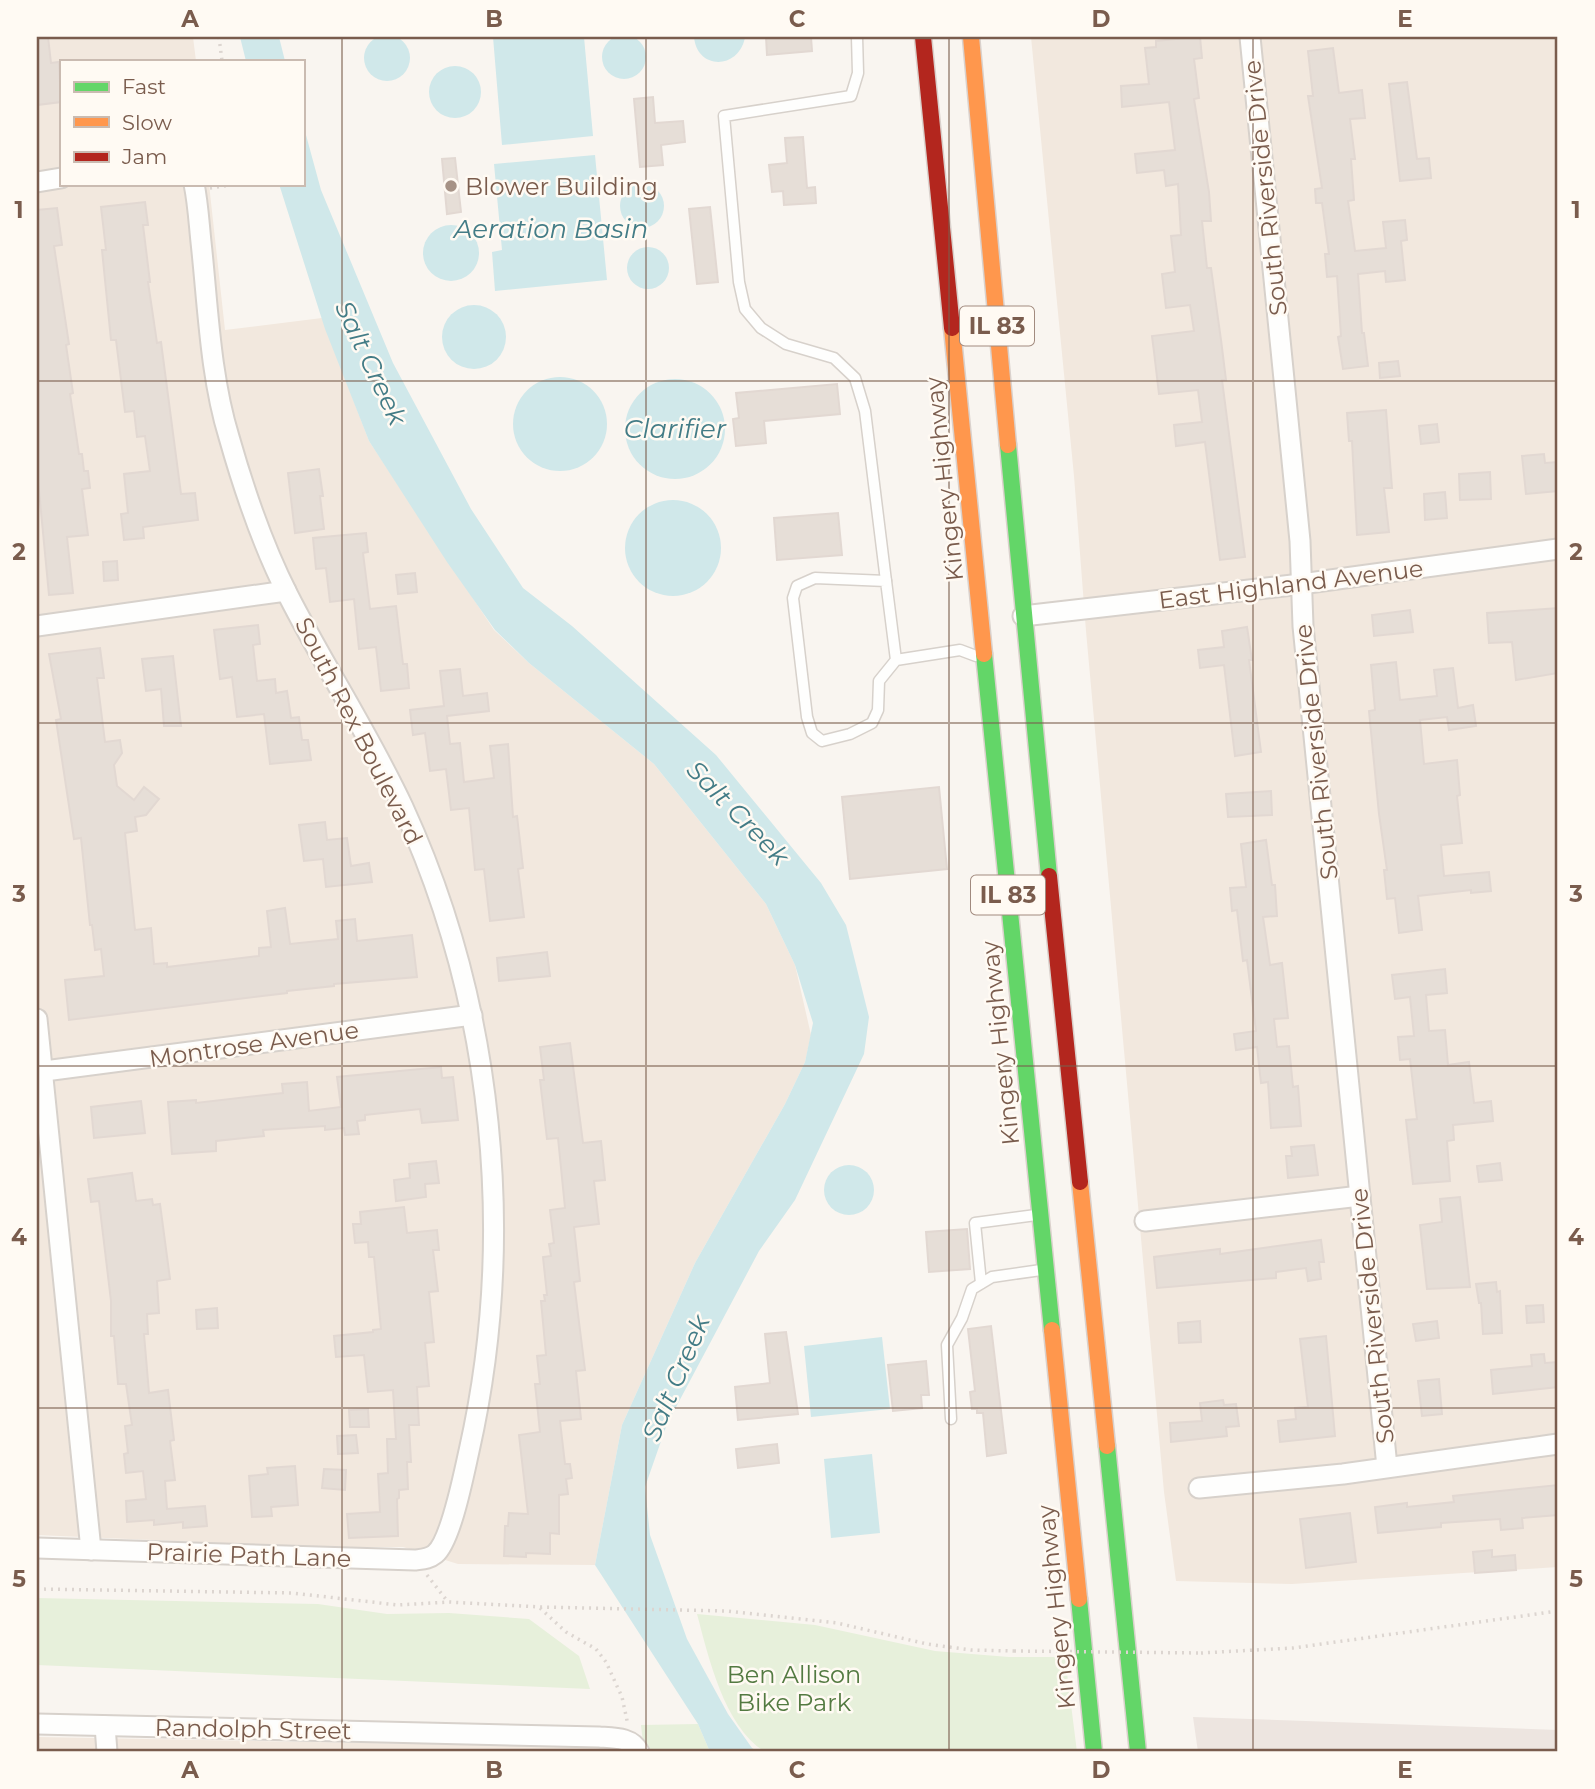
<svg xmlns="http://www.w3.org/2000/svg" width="1595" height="1789" font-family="Montserrat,sans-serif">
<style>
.residential{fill:#f2e8de}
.industrial{fill:#ede5e0}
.green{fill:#e7f0db}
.water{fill:#d0e8ea}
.building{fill:#e6ded7;stroke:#e2d8d2;stroke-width:2}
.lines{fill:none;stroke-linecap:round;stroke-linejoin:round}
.lane-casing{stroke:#d7d1cb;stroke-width:13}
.street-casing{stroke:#d7d1cb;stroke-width:23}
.fast-casing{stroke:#dad1cc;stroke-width:19}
.slow-casing{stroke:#dad1cc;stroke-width:19}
.jam-casing{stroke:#dad1cc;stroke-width:19}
.path{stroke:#dcd5d0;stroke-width:3.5;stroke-dasharray:2 5;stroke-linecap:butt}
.lane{stroke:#fefefd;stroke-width:10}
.street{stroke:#fefefd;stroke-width:19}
.fast{stroke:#63d668;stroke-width:16}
.slow{stroke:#ff974d;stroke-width:16}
.jam{stroke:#b3261e;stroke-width:16}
.path-bridge{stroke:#dcd5d0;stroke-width:3.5;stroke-dasharray:2 5;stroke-linecap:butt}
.grid{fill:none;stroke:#7a5c4d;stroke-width:2;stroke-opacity:0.55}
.poi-dot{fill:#a69286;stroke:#fffaf3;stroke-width:2.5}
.labels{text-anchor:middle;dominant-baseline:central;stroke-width:5;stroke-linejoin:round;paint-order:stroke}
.shield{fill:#fffaf3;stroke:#a28b7f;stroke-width:2}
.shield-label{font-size:23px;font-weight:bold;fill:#7a5c4d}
.poi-label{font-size:24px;fill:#7a5c4d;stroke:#fffaf3;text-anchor:start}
.street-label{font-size:24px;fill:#7a5c4d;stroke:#fffaf3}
.park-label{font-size:24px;fill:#537a41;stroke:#fffaf3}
.water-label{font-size:26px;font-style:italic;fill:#437c86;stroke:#fffaf3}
.neatline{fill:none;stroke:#7a5c4d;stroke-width:2.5}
.grid-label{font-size:23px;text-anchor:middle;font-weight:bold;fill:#7a5c4d}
</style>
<rect width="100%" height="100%" fill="#f9f5f0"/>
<g class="residential">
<path d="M37,37H193L196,61H61V184H209L225,330L322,318L369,441L494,630L529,663L654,764L766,904L795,965L811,1035L805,1062L785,1104L695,1263L622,1425L595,1565L458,1564L403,1547H317L37,1535Z"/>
<path d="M1031,37H1558V1567L1292,1584L1176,1581L1164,1492L1086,631L1074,476Z"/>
<path d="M37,1737L644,1748V1752H37Z"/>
</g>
<path class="industrial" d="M1193,1717L1558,1730V1752H1198Z"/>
<g class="green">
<path d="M37,1598L318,1604L387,1614L449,1613L529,1619L579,1656L590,1689L37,1665Z"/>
<path d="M697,1614L815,1625L935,1651L1009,1657H1065L1077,1752H765C724,1726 709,1659 697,1614Z"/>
<path d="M698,1724L710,1752H644L641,1725Z"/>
</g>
<g class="water">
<circle cx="387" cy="58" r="23"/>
<circle cx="624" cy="57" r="22"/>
<path d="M240,37H279L285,61H246Z"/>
<path d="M493,37H584L593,136L502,145Z"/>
<path d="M694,37H745V38C738,70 697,70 694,37Z"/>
<circle cx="455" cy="92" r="26"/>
<path d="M303,124L321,190L393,363L471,509L523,588L572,626L716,755L821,883L846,925L869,1017L864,1054L795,1200L759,1251L667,1424L645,1487L650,1535L687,1639L728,1714L752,1748L759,1752H710L698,1724L595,1565L622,1425L695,1263L785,1104L805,1062L813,1023L795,965L766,904L654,764L529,663L495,630L447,562L369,441L325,329L279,184H303Z"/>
<path d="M595,155L607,280L495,291L492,252L502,250L494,164Z"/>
<circle cx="642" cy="206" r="22"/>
<circle cx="451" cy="253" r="28"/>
<circle cx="648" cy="268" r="21"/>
<circle cx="474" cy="337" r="32"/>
<circle cx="560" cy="424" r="47"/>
<circle cx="675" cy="429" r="50"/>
<circle cx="673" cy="548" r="48"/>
<circle cx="849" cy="1190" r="25"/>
<path d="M882,1337L890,1409L811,1417L804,1346Z"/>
<path d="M872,1454L880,1533L831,1538L824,1459Z"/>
</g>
<g class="building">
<path d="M37,37H48L51,63L59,62L61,102L37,105Z"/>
<path d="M766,37H811L812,51L767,55Z"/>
<path d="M1195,37H1200L1202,58L1194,59L1199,98L1194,99L1209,192L1211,221H1202L1207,268H1211L1221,340L1226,380H1222L1245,557L1220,560L1205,442L1176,446L1174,425L1202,422L1198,390L1159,394L1154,352L1152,336L1194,331L1190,305L1166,308L1162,274L1175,272L1171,236L1181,235L1178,184L1166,186L1164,170L1137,173L1135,154L1175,150L1169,102L1122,107L1121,86L1149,84L1145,48L1156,47V41Z"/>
<path d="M1333,48L1339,93L1362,90L1365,118L1350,119L1355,159H1351L1354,200L1348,201L1355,251L1386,248L1383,222L1405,220L1407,240L1401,241L1405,280L1386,282L1385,271L1358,274L1362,333H1364L1368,366L1343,369L1338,337L1341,336L1337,276L1327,277L1325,254H1329L1322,203H1316L1315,189L1322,188L1308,96H1313L1308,51Z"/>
<path d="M1407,82L1417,159L1429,158L1431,178L1400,181L1389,84Z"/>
<path d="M653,97L655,123L683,121L685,142L661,145L663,165L640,167L634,99Z"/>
<path d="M803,137L807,188L815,187L816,203L784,205L783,191L772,192L769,165L787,163L785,138Z"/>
<path d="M455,158L461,212L447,214L442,159Z"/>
<path d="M145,202L148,225H143L150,282H148L157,343L161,342L181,494L195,493L198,520L143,527L144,538L124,540L121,514L128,513L124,474L150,471L145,436L137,437L134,411L125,412L116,340H111L102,250H106L101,207Z"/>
<path d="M710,207L718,282L697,284L689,209Z"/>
<path d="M57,208L62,245L54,246L69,344L66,345L73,393L70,394L79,454H82L84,471H88L90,488L82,489L88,535L67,537L73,593L49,595L37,470V210Z"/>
<path d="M1398,361L1400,376L1380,378L1379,363Z"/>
<path d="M837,384L840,414L764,421L766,443L736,446L733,419L739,418L736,393Z"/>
<path d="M1386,410L1392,488H1384L1389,532L1357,535L1352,441H1349L1347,413Z"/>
<path d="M1437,424L1439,442L1421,444L1419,426Z"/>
<path d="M1544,454L1545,463L1558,462V491L1526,494L1522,456Z"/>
<path d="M319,469L323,496H320L324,529L295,533L288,473Z"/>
<path d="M1490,472L1491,499L1460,500L1459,474Z"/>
<path d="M1445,492L1447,518L1425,520L1424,494Z"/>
<path d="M838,513L842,555L777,560L774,518Z"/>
<path d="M366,533L368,552L363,553L370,609L396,606L403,664H407L409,688L381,691L376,647L359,649L354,599L330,602L326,568L316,569L313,538Z"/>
<path d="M117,561L118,580L104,581L103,562Z"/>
<path d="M415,573L417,592L398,594L396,575Z"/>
<path d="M1558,608V673L1516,680L1512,642L1489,643L1487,613Z"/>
<path d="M1410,610L1413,632L1374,636L1372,615Z"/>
<path d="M258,625L260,644L253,645L257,681L275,679L276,693L287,691L291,718L299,717L302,740H308L311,760L270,764L264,714L237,717L232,677L220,679L214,630Z"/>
<path d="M1247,627L1252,660H1249L1261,752L1235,756L1224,665L1200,668L1198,650L1224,647L1222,631Z"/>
<path d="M100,648L104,678H97L105,742L120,740L122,753L114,765L117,786L134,800L144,787L159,799L146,815L135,817L137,831L125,833L135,930L151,928L154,964L167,963V967L259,956V948L271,947L267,911L285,908L290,944L338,939L336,921L355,919L357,941L412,935L417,977L334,984V986L287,991V993L69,1020L65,980L104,976L101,949L95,950L92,925H90L81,838L74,839L56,720L61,719L49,654Z"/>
<path d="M173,656L181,726H164L161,689L146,691L142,659Z"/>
<path d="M1396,662L1400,700L1437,696L1434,670L1453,668L1458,708L1473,705L1476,726L1449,730L1447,717L1420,720L1424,764L1457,760L1460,795L1457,796L1462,843L1441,845L1444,876L1489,872L1491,891L1471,893V890L1418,896L1422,930L1399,933L1395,898L1387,899L1384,870H1387L1379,814L1369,711L1375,710L1371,665Z"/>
<path d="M460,669L463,696L487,693L489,711L447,716L450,744L460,743L464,782L494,778L490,746L508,744L513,817L517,816L523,868L518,869L524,917L490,921L484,869L475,870L469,808L451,810L446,769L430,771L425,733L413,735L410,710L444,706L440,671Z"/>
<path d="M939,787L947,869L850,879L842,797Z"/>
<path d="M1271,791L1272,815L1228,817L1226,794Z"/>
<path d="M325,822L327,840L347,838L351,866L369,863L372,882L326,887L323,859L304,861L299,825Z"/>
<path d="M1266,840L1272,885H1275L1277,916L1263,917L1270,965L1282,963L1288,1018L1274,1019L1277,1047L1289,1046L1293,1087L1298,1086L1301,1126L1271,1128L1268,1082L1261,1083L1257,1047L1236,1050L1234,1034L1256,1031L1247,960L1243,961L1237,910L1232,911L1230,888L1246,887L1241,844Z"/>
<path d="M547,952L550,976L499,981L497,958Z"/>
<path d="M1445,969L1447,993L1426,995L1429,1031L1445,1030L1448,1065L1469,1062L1474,1103L1491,1101L1493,1121L1453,1125L1454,1140L1447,1141L1450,1181L1413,1184L1406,1120L1417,1119L1410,1059L1400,1060L1398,1037L1414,1036L1410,997L1395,999L1392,975Z"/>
<path d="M570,1043L583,1143L601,1141L605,1180L594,1181L599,1224L574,1227L580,1281L574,1282L585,1370L576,1371L581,1419L560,1421L565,1464H570L572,1478L566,1479L568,1494L559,1495V1534L550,1533V1554L526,1553V1557L504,1556L505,1526H508L509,1513L528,1514L519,1435L540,1432L535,1384H540L537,1356L546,1355L541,1301H545L544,1295H547L543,1257L551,1256L549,1244L554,1243L550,1210L565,1208L558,1138L547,1139L540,1080H544L540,1047Z"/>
<path d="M441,1067L442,1078L453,1077L458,1120L422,1123L420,1109L365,1115V1120L357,1121L359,1134L345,1135L344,1128L325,1130V1126L263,1130L264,1136L216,1141V1151L172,1154L168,1102L196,1100V1103L283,1093L282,1084L307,1082L309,1111L341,1107L337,1077Z"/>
<path d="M141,1101L145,1133L94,1138L91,1107Z"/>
<path d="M1314,1145L1318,1175L1288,1178L1286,1156H1292L1291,1147Z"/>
<path d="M436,1161L439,1183L425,1184L426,1197L396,1201L394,1180L410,1178L409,1164Z"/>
<path d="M1500,1163L1502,1180L1479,1182L1477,1166Z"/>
<path d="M132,1173L136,1201L152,1199L153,1205L160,1204L170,1279L157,1281L159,1313L147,1314L148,1334H144L149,1393L168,1390L174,1440L170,1441L175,1480L165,1481L167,1509L205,1506L207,1526L183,1528V1522L154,1525V1520L127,1522L126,1501L146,1499L143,1471L126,1473L124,1454L128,1453L125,1426L132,1425L126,1384H118L114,1336H111V1301L99,1201L91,1202L88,1179Z"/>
<path d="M1460,1197L1470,1287L1427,1289L1420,1225L1442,1222L1440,1199Z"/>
<path d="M404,1207L407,1233L437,1230L439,1250H433L438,1291L429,1292L434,1342L425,1343L429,1386L417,1387L419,1425H409L411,1462H407L408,1489L399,1490V1498L397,1499L398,1536L349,1538L347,1514L380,1512L378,1474L388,1473L387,1439H396L393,1390L368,1392L364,1355L336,1357L334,1336L373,1332V1330L381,1329L374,1257H369L368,1242L355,1243L353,1224H361L360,1212Z"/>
<path d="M967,1229L970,1269L929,1272L926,1232Z"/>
<path d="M1321,1240L1324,1262H1319L1321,1279L1308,1281L1306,1268L1276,1272V1278L1157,1288L1154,1257L1220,1249V1254Z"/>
<path d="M1496,1282L1497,1292L1500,1291L1502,1333L1483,1334L1481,1303H1479L1476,1284Z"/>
<path d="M1543,1305L1544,1322L1527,1323L1526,1306Z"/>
<path d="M217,1308L218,1328L197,1329L196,1310Z"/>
<path d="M1200,1321L1201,1342L1179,1343L1178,1323Z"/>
<path d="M1437,1321L1439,1338L1416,1341L1413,1324Z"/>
<path d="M991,1326L1006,1453L987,1456L983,1413H977V1409H972L970,1392L975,1391L968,1329Z"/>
<path d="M786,1332L798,1414L738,1420L735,1387L770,1383L765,1334Z"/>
<path d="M1326,1336L1335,1436L1280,1442L1278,1421L1296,1419L1295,1408L1308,1407L1300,1339Z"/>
<path d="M1544,1354L1545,1363L1558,1362V1387L1493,1394L1491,1370L1532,1366L1531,1355Z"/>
<path d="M926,1361L929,1395H921L922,1408L893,1411L888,1365Z"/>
<path d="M1439,1379L1442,1414L1422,1416L1418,1381Z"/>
<path d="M1223,1400L1224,1405L1236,1404L1239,1426L1226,1427L1227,1436L1171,1442L1170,1423L1202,1421L1200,1403Z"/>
<path d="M368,1409L369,1427H350L349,1410Z"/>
<path d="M356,1435L358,1453L338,1454L337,1436Z"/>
<path d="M777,1444L779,1463L738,1468L736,1449Z"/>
<path d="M295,1466L298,1505L271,1507L272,1516L252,1517L249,1476L268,1474L267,1468Z"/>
<path d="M324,1469L346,1470L345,1490L322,1488Z"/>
<path d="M1558,1485V1515L1522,1518L1523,1528L1501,1530L1500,1519L1441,1523V1527L1378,1533L1375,1507L1407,1503V1507L1454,1502L1453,1496Z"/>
<path d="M1350,1513L1356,1562L1306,1568L1300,1519Z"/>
<path d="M1492,1550V1557L1515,1555L1516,1570L1475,1573L1473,1552Z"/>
</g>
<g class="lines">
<defs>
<g id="lane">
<path d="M857,37L858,73L851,96L724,116L739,282L745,309L761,328L786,344L834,358L855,378L865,411L886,581"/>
<path d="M896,660L886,581L815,578L797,586L793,598L807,717L812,733L822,741L850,734L872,723L878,710L879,681L896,660L960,650L976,656"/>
<path d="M981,1283L975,1223L1036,1215"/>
<path d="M951,1419L947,1345L962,1318L972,1289L992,1277L1041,1270"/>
</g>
<g id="street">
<path d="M1250,37L1300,541L1303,626L1387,1467"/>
<path d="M37,182L61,178"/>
<path d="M1023,616L1301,584L1558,549"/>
<path d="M37,626L286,591"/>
<path d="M37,1019L91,1550"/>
<path d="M37,1072L472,1015"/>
<path d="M1145,1221L1360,1196"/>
<path d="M1199,1488L1343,1474L1558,1444"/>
<path d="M37,1548L415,1560C422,1559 429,1559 435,1554C451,1541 464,1473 469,1451C517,1238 494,1005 403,807C369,734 324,666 288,595C263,546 244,490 229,437C210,375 208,306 201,242C199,223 198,203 194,184"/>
<path d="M37,1724L599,1737C614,1738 632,1737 639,1752"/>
<path d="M105,1726L107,1752"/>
</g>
<g id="fast">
<path d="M1008,445L1049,876"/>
<path d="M984,654L1052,1330"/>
<path d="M1107,1446L1138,1752"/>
<path d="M1079,1599L1094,1752"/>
</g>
<g id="slow">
<path d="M971,37L1008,445"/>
<path d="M952,328L984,654"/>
<path d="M1080,1182L1107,1446"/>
<path d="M1052,1330L1079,1599"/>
</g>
<g id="jam">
<path d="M923,37L952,328"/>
<path d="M1049,876L1080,1182"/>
</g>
</defs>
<use href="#lane" class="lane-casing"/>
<use href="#street" class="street-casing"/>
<use href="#fast" class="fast-casing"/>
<use href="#slow" class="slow-casing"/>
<use href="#jam" class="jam-casing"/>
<g class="path">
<path d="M219,37L222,61"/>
<path d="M210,188L239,184"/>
<path d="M427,1575L448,1602"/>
<path d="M37,1589L292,1593L398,1605L449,1602L540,1607L727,1611L837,1623L927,1644L971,1650L1014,1651"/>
<path d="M540,1608L566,1632L596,1649L606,1662L622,1697L628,1725"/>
<path d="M1201,1653L1293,1648L1558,1611"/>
</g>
<use href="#lane" class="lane"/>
<use href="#street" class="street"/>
<use href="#fast" class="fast"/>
<use href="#slow" class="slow"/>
<use href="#jam" class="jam"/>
<path class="path-bridge" d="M1014,1651L1201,1653"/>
</g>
<path class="grid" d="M342,37V1752M646,37V1752M949,37V1752M1253,37V1752M37,381H1558M37,723H1558M37,1066H1558M37,1408H1558"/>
<circle class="poi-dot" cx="451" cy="186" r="7"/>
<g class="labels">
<g class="shield">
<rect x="960" y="306.5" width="74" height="39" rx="5"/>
<rect x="971" y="875.5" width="74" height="39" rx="5"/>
</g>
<g class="shield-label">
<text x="997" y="326">IL 83</text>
<text x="1008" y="895">IL 83</text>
</g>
<g class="poi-label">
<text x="465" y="186">Blower Building</text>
</g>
<g class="street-label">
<text transform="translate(1265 188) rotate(-96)">South Riverside Drive</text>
<text transform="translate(944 479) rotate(-96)">Kingery Highway</text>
<text transform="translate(1291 584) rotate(-7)">East Highland Avenue</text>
<text transform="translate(359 731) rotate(63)">South Rex Boulevard</text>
<text transform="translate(1316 752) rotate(-96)">South Riverside Drive</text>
<text transform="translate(1000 1043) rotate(-96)">Kingery Highway</text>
<text transform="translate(254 1044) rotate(-8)">Montrose Avenue</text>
<text transform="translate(1372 1316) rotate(-96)">South Riverside Drive</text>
<text transform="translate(249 1555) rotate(2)">Prairie Path Lane</text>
<text transform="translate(1056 1607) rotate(-96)">Kingery Highway</text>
<text transform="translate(253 1729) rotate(1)">Randolph Street</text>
</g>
<g class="park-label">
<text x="794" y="1674">Ben Allison<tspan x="794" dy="28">Bike Park</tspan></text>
</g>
<g class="water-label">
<text x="551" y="229">Aeration Basin</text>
<text transform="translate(371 363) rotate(65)">Salt Creek</text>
<text x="675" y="429">Clarifier</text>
<text transform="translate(738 813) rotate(46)">Salt Creek</text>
<text transform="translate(676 1378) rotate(-67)">Salt Creek</text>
</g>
</g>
<rect width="1595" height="1789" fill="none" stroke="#fffaf3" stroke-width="77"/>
<rect x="60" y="60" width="245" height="126" fill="#fffaf3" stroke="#cabbb1" stroke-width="2"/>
<rect x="74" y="82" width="35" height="10" fill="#63d668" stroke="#cabbb1" stroke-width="2"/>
<text x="122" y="94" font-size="21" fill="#7a5c4d">Fast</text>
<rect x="74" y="117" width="35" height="10" fill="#ff974d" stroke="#cabbb1" stroke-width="2"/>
<text x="122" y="130" font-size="21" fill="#7a5c4d">Slow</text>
<rect x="74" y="152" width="35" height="10" fill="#b3261e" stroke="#cabbb1" stroke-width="2"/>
<text x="122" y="164" font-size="21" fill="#7a5c4d">Jam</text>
<rect x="38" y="38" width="1518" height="1712" class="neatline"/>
<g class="grid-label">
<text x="190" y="27">A</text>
<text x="494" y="27">B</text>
<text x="797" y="27">C</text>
<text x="1101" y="27">D</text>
<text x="1405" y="27">E</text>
<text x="19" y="218">1</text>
<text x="1576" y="218">1</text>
<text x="19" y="560">2</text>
<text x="1576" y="560">2</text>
<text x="19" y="902">3</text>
<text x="1576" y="902">3</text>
<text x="19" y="1245">4</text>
<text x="1576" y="1245">4</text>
<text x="19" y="1587">5</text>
<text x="1576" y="1587">5</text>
<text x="190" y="1778">A</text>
<text x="494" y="1778">B</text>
<text x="797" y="1778">C</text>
<text x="1101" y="1778">D</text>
<text x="1405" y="1778">E</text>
</g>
</svg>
